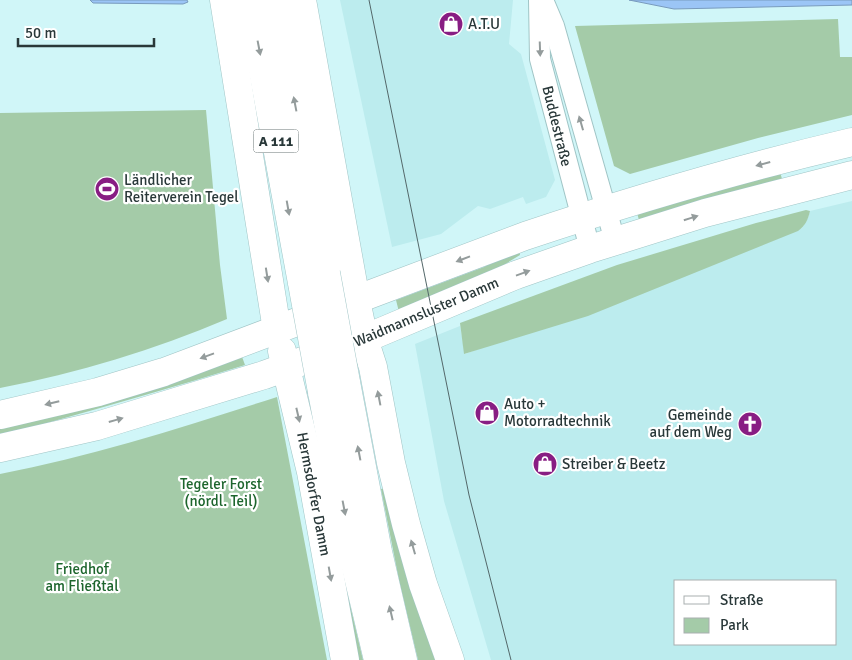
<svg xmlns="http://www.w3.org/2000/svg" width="852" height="660" font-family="Signika,sans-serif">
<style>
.built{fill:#bcecee;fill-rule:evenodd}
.green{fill:#a4cba8}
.water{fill:#9bc5f6;stroke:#799bbd}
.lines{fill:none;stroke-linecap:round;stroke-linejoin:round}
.minor-casing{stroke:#a0c5c6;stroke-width:22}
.secondary-casing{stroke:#a0c5c6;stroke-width:29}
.motorway-casing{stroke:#a0c5c6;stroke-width:29}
.minor{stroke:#fff;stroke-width:20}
.secondary{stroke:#fff;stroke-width:28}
.motorway{stroke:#fff;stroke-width:28}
.tram{stroke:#536769;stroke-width:1}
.motorway-bridge-casing{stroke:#a0c5c6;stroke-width:29;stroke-linecap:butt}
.motorway-bridge{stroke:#fff;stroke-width:28}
.oneway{fill:#949c9c}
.labels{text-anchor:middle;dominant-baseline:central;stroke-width:4.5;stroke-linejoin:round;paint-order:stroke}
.shield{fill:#fff;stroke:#697474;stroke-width:1}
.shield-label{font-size:14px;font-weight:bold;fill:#293839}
.poi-label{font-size:15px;fill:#293839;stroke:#fff;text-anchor:start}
.street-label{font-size:15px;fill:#293839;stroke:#fff}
.park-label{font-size:15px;fill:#1d652d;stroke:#fff}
</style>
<rect width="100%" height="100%" fill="#d0f6f8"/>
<g class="built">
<path d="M340,0H513L509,44L521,54L555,180L546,197L526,204L523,197L490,209L478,206L441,234L392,247Z"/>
<path d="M852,201V660H491L444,501L415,344L460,326L465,354L802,228L808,218L810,211ZM676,581H836V644H676Z"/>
</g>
<g class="green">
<path d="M838,19L840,57H852V115L758,138L630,174L614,166L575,26Z"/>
<path d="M206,110L220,265L227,319C154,350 78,373 0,388V113Z"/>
<path d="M779,169L783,182L640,223L636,210Z"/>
<path d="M806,210L810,211C808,220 805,226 798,231L588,316L464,354L460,323L617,265L756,223Z"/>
<path d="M519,249L520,255L489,274L399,312L396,300L484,267L504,255Z"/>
<path d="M241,354L245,365C179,386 113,404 47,423C31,427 16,434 0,438V424Z"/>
<path d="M277,397L327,660H0V474C94,456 186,426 277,397Z"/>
<path d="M385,488L437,660H418L399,580L381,489Z"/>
<path d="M346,588L363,660H355Z"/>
</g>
<g class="water">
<path d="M90,0H187L188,2L183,4L93,3Z"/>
<path d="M629,0H852V5L674,9Z"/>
</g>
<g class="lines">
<defs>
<g id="minor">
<path d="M539,0L540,59L590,249"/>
<path d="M543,0L554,26L615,241"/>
</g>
<g id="secondary">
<path d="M356,300L364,339L373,367L391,463L406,524L423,584L450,660"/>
<path d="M282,351L311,472L345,660"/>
<path d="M0,415L98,392L164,372L525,236C633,200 741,168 852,142"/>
<path d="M0,448L97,426L264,375L364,339L516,275L590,249L705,213L852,175"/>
</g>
<g id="motorway">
<path d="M224,0L277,330"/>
<path d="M250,0L302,283"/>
<path d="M275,0L326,273"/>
<path d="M302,0L356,300"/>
<path d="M346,382L378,552L403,660"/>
<path d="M322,392L353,555L378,660"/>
</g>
</defs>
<use href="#minor" class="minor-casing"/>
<use href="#secondary" class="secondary-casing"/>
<use href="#motorway" class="motorway-casing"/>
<use href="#minor" class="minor"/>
<use href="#secondary" class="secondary"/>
<use href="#motorway" class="motorway"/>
<path class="tram" d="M369,0L469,495L511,660"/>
<defs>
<g id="motorway-bridge">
<path d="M326,273L346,382"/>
<path d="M302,283L322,392"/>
</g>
</defs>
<use href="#motorway-bridge" class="motorway-bridge-casing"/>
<use href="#motorway-bridge" class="motorway-bridge"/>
</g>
<defs><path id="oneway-solid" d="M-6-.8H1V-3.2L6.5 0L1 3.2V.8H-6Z" transform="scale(1.25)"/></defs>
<g class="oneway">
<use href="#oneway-solid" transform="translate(259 48) rotate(79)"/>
<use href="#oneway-solid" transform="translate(540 49) rotate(88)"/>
<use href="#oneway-solid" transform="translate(295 104) rotate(-101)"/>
<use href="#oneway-solid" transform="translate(581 123) rotate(-106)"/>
<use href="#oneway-solid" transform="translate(763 164) rotate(165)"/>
<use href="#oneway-solid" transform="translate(288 208) rotate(80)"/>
<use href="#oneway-solid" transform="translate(691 218) rotate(-17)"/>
<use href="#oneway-solid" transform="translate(463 259) rotate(159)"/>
<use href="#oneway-solid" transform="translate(523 273) rotate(-20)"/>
<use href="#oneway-solid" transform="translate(267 275) rotate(81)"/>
<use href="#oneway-solid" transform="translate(207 356) rotate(160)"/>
<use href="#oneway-solid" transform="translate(379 398) rotate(-101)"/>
<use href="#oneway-solid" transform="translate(52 403) rotate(166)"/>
<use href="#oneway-solid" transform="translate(298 415) rotate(77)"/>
<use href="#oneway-solid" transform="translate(116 420) rotate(-16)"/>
<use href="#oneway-solid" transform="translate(359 453) rotate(-101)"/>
<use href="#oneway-solid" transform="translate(344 508) rotate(79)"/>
<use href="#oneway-solid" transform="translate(413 547) rotate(-106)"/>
<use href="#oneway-solid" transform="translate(330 574) rotate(80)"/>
<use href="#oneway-solid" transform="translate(391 613) rotate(-103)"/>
</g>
<defs>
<symbol id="shop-disc" viewBox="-11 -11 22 22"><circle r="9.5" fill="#881d83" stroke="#fff"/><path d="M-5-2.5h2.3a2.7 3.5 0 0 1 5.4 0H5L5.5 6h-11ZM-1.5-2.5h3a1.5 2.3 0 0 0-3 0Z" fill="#fff"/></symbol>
<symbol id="stadium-disc" viewBox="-11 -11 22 22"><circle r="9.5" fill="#881d83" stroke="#fff"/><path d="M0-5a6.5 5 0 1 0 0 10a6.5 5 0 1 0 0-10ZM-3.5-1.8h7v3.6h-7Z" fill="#fff"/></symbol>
<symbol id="church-disc" viewBox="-11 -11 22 22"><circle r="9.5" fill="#881d83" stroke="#fff"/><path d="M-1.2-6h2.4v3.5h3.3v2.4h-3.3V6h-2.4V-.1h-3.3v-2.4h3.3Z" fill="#fff"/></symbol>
</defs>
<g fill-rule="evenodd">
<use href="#shop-disc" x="437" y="10" width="28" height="28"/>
<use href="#stadium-disc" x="93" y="175" width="28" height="28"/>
<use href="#shop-disc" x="473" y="399" width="28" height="28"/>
<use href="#church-disc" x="736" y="410" width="28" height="28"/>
<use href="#shop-disc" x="531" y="450" width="28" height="28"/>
</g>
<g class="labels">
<rect class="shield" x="253.5" y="129.5" width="45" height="23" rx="4"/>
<g class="shield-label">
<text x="276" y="141">A 111</text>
</g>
<g class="poi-label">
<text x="468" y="24">A.T.U</text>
<text x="124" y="180">Ländlicher<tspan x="124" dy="17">Reiterverein Tegel</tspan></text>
<text x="504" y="404">Auto +<tspan x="504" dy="17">Motorradtechnik</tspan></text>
<text x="732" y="415" text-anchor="end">Gemeinde<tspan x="732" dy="17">auf dem Weg</tspan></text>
<text x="562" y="464">Streiber &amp; Beetz</text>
</g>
<g class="street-label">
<text transform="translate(557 126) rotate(76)">Buddestraße</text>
<text transform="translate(426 312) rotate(-23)">Waidmannsluster Damm</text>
<text transform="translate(314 494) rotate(79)">Hermsdorfer Damm</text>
</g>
<g class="park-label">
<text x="221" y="484">Tegeler Forst<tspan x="221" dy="17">(nördl. Teil)</tspan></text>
<text x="82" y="569">Friedhof<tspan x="82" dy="17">am Fließtal</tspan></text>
</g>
</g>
<rect x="674" y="580" width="162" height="65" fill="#ffffff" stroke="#a9afb0"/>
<rect x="684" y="596" width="25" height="8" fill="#ffffff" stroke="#a9afb0"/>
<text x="720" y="605" font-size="15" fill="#293839">Straße</text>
<rect x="684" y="618" width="25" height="15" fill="#a4cba8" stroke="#a9afb0"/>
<text x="720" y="630" font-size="15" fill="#293839">Park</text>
<path d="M18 38v8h136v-8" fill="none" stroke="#293839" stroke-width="2.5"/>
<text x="25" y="38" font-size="15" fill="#293839" stroke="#ffffff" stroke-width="4" paint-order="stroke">50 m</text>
</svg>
